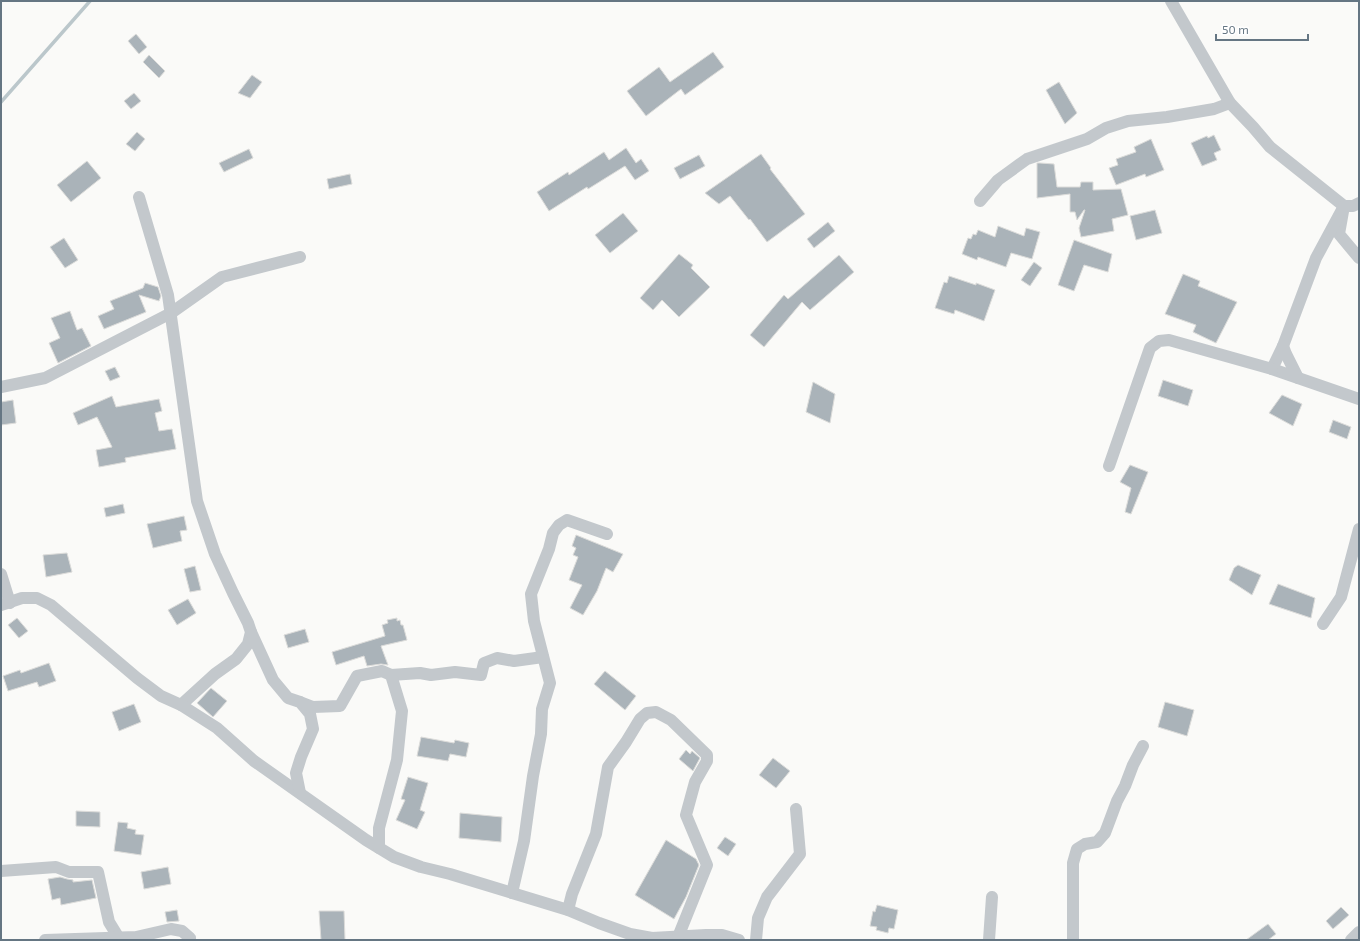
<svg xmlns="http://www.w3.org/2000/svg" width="1360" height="941" font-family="'Exo 2',sans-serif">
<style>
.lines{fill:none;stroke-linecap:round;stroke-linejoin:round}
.stream{stroke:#bbc7cb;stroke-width:3.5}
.building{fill:#aab3b9;stroke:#dcdcda}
.street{stroke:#c3c8cc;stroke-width:12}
</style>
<rect width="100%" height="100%" fill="#fafaf8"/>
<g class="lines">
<path class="stream" d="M1,102L90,1"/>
</g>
<g class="building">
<path d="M136,34L147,47L139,54L128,41Z"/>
<path d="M713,52L724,67L685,95L681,89L646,116L627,91L659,67L670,82Z"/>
<path d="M149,55L165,71L159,78L143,62Z"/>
<path d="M252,75L262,82L250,98L238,93Z"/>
<path d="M1059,82L1077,113L1065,124L1046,90Z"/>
<path d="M134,93L141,101L131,109L124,101Z"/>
<path d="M137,132L145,139L135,151L126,144Z"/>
<path d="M1214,135L1221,150L1214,153L1217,160L1202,166L1191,143L1207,136L1208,138Z"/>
<path d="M1151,139L1164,170L1146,177L1145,174L1116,185L1109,168L1118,165L1116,159L1136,152L1134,147Z"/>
<path d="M626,148L636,163L641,159L649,171L635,180L625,166L588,189L587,187L549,211L537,192L568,172L569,175L604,152L609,160Z"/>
<path d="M249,149L253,158L224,172L219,163Z"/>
<path d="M761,154L771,168L770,169L805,214L767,242L750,219L749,220L730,196L719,204L705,193Z"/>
<path d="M699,155L705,166L680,179L674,168Z"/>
<path d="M87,161L101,178L71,202L57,185Z"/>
<path d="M1037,163H1040L1054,164L1057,187H1080L1081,182H1093V190L1121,189L1128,215L1112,219L1114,231L1081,237L1079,228L1085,210H1084L1077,220L1075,212H1070V194L1037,198Z"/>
<path d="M350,174L352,184L329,189L327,179Z"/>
<path d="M1155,210L1162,233L1136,240L1130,216Z"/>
<path d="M623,213L638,231L610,253L595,235Z"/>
<path d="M828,222L835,231L814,248L807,239Z"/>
<path d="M998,226L1024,236L1026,228L1040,232L1032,259L1011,253L1006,267L978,257L977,260L962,254L968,238L971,239L973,234L976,235L978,230L995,237Z"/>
<path d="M64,238L78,260L65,268L50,247Z"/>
<path d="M1074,240L1112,254L1108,272L1084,265L1074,291L1058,285Z"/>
<path d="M679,254L693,265L691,268L710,287L679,317L662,300L653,310L640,298Z"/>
<path d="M839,255L854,272L810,310L802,302L764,347L750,335L784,295L788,299Z"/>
<path d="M1034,262L1042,268L1030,286L1021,280Z"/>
<path d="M1183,274L1200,281L1198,286L1237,302L1216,343L1193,332L1196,325L1165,314Z"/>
<path d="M949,276L976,285V283L995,290L984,321L955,310L954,314L935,308L944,282L947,283Z"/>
<path d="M145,283L158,287L161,296L159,301L139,295L146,312L104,329L98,316L114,309L110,301L143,288Z"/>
<path d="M70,311L77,330L82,328L91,346L58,363L49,343L60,338L51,318Z"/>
<path d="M115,367L120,377L110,381L105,371Z"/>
<path d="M1163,380L1193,390L1188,406L1158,396Z"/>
<path d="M813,382L835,394L830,423L806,412Z"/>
<path d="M1282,395L1302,404L1293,426L1269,413Z"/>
<path d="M112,396L116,407L159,399L162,411L155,413L159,431L172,429L176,449L125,458L126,462L99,467L96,450L112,447L97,417L78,425L73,413Z"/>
<path d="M13,400L16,423L1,425V402Z"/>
<path d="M1333,420L1351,427L1347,439L1329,432Z"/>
<path d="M1130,465L1148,472L1131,514L1125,512L1131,488L1120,482Z"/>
<path d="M123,504L125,513L106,517L104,508Z"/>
<path d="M184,516L187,530L180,531L182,541L153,548L147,524Z"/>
<path d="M576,535L623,554L613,572L606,568L597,591L583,615L570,608L582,585L569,580L578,557L573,555L576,548L572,546Z"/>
<path d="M67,553L72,572L46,577L43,555Z"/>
<path d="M1238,565L1261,575L1252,595L1229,580L1234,568Z"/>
<path d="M195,566L201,590L190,592L184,569Z"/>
<path d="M1278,584L1315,598L1311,618L1269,604Z"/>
<path d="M188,599L196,613L177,625L168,610Z"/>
<path d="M17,618L28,631L19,638L8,625Z"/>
<path d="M397,618V621L400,620L401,625H403L407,640L381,646L388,665L381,664L367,666L364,656L336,665L332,652L385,636L382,625L388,623L387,620Z"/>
<path d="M305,629L309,642L288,648L284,635Z"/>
<path d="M49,663L56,681L39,687L37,682L8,691L3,676L20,670L21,673Z"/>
<path d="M605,671L636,696L625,710L594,684Z"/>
<path d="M211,688L227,701L213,717L197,703Z"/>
<path d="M1165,702L1194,710L1187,736L1158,727Z"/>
<path d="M134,704L141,722L119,731L112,712Z"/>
<path d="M421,737L454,743L455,740L469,743L466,757L450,754L448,761L417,756Z"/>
<path d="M686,750L690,754L692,751L700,758L693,771L679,759Z"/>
<path d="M773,758L790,771L776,788L759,775Z"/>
<path d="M408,777L428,783L420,810L425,812L417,829L396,820L405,800L401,799Z"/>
<path d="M76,811L100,812V827L76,826Z"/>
<path d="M460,813L502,817L501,842L459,838Z"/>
<path d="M118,822L128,823L127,828L136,830L135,834L144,835L141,855L114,851Z"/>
<path d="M725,837L736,844L728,856L717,848Z"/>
<path d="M666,840L696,859L699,865L686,897L674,919L635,895Z"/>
<path d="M168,867L171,884L144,889L141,872Z"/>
<path d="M60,877L67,879L73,880V882L92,880L96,898L61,905L60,898L52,900L48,879Z"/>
<path d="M877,905L898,910L894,929L889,928L888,933L876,930L877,927L870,926L873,911L875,912Z"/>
<path d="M1341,907L1349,915L1333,929L1326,921Z"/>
<path d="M177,910L179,921L167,922L165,912Z"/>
<path d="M319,911H344L345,940H321Z"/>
<path d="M1268,924L1276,934L1268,940H1246Z"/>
</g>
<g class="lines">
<g class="street">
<path d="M1171,1L1230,103L1253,127L1270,147L1344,206L1339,234L1359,258"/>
<path d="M139,197L168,295L197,501L215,554L233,593L248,623L251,632L248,644L236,659L215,674L181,705"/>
<path d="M980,201L998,180L1027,159L1087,139L1106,128L1128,121L1167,117L1214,109L1230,103"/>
<path d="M1359,203L1353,206H1344L1316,258L1283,346L1272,369L1359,399"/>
<path d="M1283,346L1286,354L1298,378"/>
<path d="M1,387L45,378L171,313L222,277L300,257"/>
<path d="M1109,466L1150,348L1159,341L1169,340L1272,369"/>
<path d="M1,574L10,603"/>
<path d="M1,605L22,598H37L51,605L137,678L161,696L181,705L217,728L254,761L366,840L394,857L421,867L450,874L568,910L599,923L630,934L652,938L706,935H722L739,940"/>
<path d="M1323,624L1341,597L1359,529"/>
<path d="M251,632L273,680L288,698L300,702L310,714L313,729L301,757L296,773L300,793"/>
<path d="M391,675L420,673L431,675L455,672L481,675L484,663L497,658L514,661L543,657"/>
<path d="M300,702L313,707L340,706L357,676L382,671L391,675L402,711L397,760L379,828V848"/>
<path d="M1,871L56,867L69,872H98L109,922L120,940"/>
<path d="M512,893L524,841L533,776L541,734L542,709L550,683L534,621L531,594L549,549L553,533L559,525L567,520L607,534"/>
<path d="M568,910L572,894L596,834L608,767L626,742L640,719L647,713L656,712L671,720L707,755V761L695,782L686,815L707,865L678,937"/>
<path d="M45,940L136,937L171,929L182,931L190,938V940"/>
<path d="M756,940L758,918L767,897L800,854L796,809"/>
<path d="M989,940L992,897"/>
<path d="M1073,940V863L1077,849L1085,844L1097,842L1105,833L1117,801L1125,786L1133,765L1143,746"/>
<path d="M1351,940L1359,932"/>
</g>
</g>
<rect width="1360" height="941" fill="none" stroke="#657683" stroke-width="4"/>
<path d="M1216 34v6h92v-6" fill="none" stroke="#657683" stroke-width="2"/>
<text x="1222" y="34" font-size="12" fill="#657683" stroke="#ffffff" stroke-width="3" paint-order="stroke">50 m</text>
</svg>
